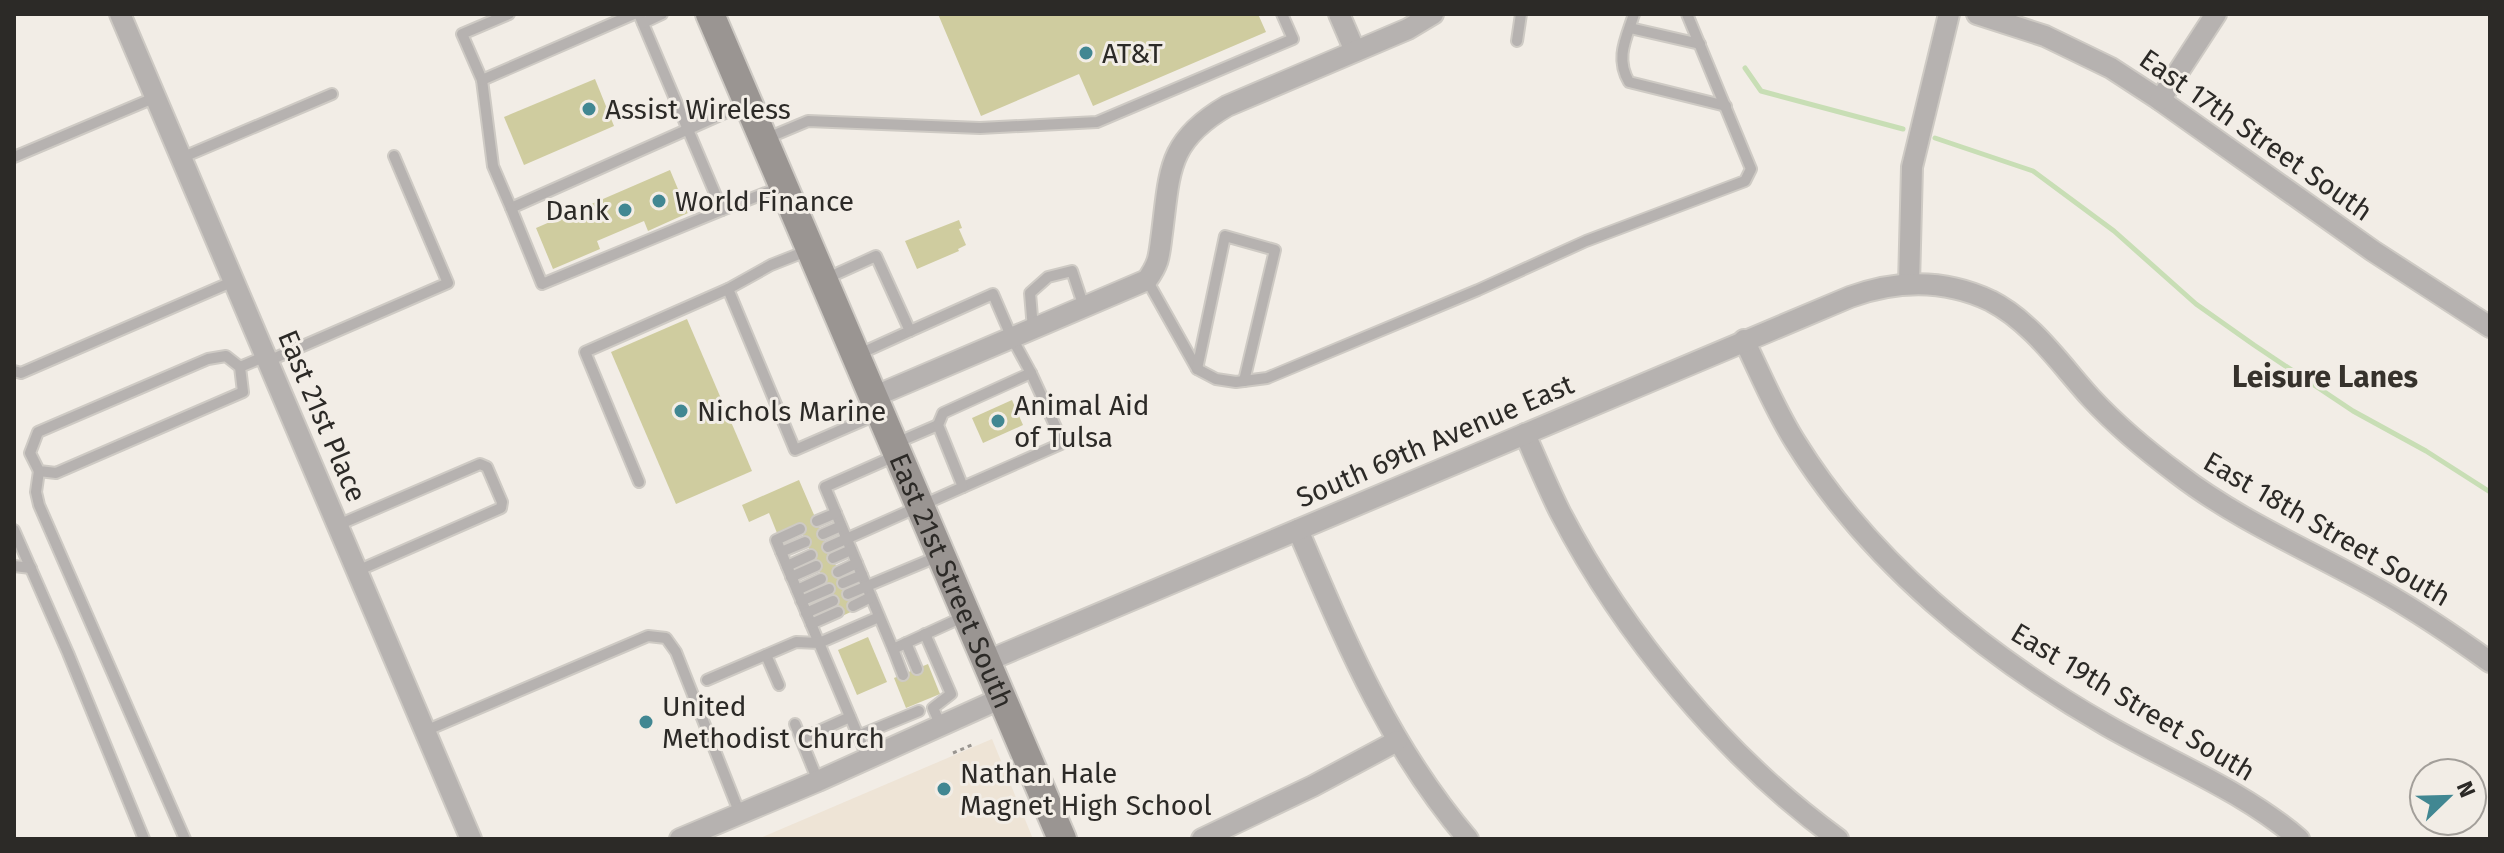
<svg xmlns="http://www.w3.org/2000/svg" width="2504" height="853" font-family="'Fira Sans',sans-serif">
<style>
.built{fill:#eee4d6}
.lines{fill:none;stroke-linecap:round;stroke-linejoin:round}
.stream{stroke:#c8deb5;stroke-width:5}
.building{fill:#cfcc9f}
.lane-casing{stroke:#cecac4;stroke-width:14}
.street-casing{stroke:#cecac4;stroke-width:24}
.secondary-casing{stroke:#cecac4;stroke-width:32}
.path{stroke:#999590;stroke-width:3;stroke-dasharray:4 4;stroke-linecap:butt}
.lane{stroke:#b6b2b0;stroke-width:10}
.street{stroke:#b6b2b0;stroke-width:20}
.secondary{stroke:#9a9592;stroke-width:28}
.poi-dot{fill:#418792;stroke:#f2ede6;stroke-width:3}
.labels{text-anchor:middle;dominant-baseline:central;stroke-width:6;stroke-linejoin:round;paint-order:stroke}
.poi-label{font-size:28px;fill:#2c2a27;stroke:#f2ede6;text-anchor:start}
.street-label{font-size:28px;fill:#2c2a27;stroke:#f2ede6}
.neighbourhood-label{font-size:30px;font-weight:bold;fill:#36322c;stroke:#f2ede6}
</style>
<rect width="100%" height="100%" fill="#f2ede6"/>
<path class="built" d="M992,739L1033,839H758Z"/>
<g class="lines">
<g class="stream">
<path d="M1745,68L1761,91L1903,129"/>
<path d="M1935,138L2033,171L2114,231L2196,304L2254,345L2353,411L2426,451L2490,492"/>
</g>
</g>
<g class="building">
<path d="M938,14H1258L1266,32L1093,106L1079,74L981,116Z"/>
<path d="M595,79L614,126L524,165L504,117Z"/>
<path d="M670,170L688,213L648,231L644,221L597,241L600,249L553,269L536,228Z"/>
<path d="M959,220L962,228L959,229L966,245L958,249L959,251L917,269L905,241Z"/>
<path d="M687,319L752,471L676,504L611,352Z"/>
<path d="M1012,400L1023,425L983,443L972,418Z"/>
<path d="M799,480L855,610L840,617L798,524L777,533L769,513L749,522L742,505Z"/>
<path d="M868,637L887,682L857,695L838,650Z"/>
<path d="M928,664L940,694L906,708L894,678Z"/>
</g>
<g class="lines">
<defs>
<g id="lane">
<path d="M509,14L462,34L482,80L493,166L511,208L745,104"/>
<path d="M639,14L722,210L781,187"/>
<path d="M1634,14C1626,39 1615,58 1629,82L1726,106"/>
<path d="M643,23L662,14"/>
<path d="M1630,28L1700,44"/>
<path d="M1517,41L1521,14"/>
<path d="M482,80L634,14"/>
<path d="M765,139L808,121L980,128L1097,122L1293,39L1282,14"/>
<path d="M14,157L156,97"/>
<path d="M181,158L332,94"/>
<path d="M511,208L542,284L722,210"/>
<path d="M809,250L771,265L728,289L795,450L878,414"/>
<path d="M825,279L876,256L910,331L857,355"/>
<path d="M1147,280L1197,369L1216,379L1236,382L1267,378L1478,290L1586,241L1745,181L1751,169L1687,14"/>
<path d="M1033,329L1030,293L1048,277L1072,271L1084,307"/>
<path d="M268,361L448,283L394,156"/>
<path d="M240,367L243,392L56,473L39,471L30,453L38,432L208,359L226,356L240,367L266,356"/>
<path d="M1197,369L1225,236L1275,250L1244,381"/>
<path d="M14,371L21,373L234,281"/>
<path d="M896,443L938,425"/>
<path d="M895,456L825,487L893,649L965,616"/>
<path d="M39,471L36,492L39,505L185,839"/>
<path d="M639,482L585,352L728,289"/>
<path d="M963,487L1063,443L1031,373"/>
<path d="M817,521L836,513"/>
<path d="M338,525L480,464L487,467L502,502L501,508L357,571"/>
<path d="M800,529L776,540L819,643L879,617"/>
<path d="M14,530L68,653L144,839"/>
<path d="M823,534L841,526"/>
<path d="M828,547L963,487L938,425L943,413L1031,373L1012,338L993,294L910,331"/>
<path d="M781,552L805,542"/>
<path d="M833,558L851,550"/>
<path d="M14,566L31,568"/>
<path d="M787,566L811,555"/>
<path d="M838,572L857,563"/>
<path d="M791,577L816,566"/>
<path d="M843,583L862,575"/>
<path d="M797,590L821,579"/>
<path d="M848,594L939,556"/>
<path d="M801,601L829,589"/>
<path d="M853,606L871,597"/>
<path d="M806,613L833,601"/>
<path d="M811,624L838,612"/>
<path d="M925,634L951,694L933,708L941,726"/>
<path d="M906,643L917,669"/>
<path d="M893,649L903,675"/>
<path d="M766,655L779,685"/>
<path d="M707,680L796,642L819,643L868,759"/>
<path d="M795,724L801,739"/>
<path d="M425,731L648,636L666,638L676,652L740,814"/>
<path d="M858,736L919,711"/>
<path d="M818,781L801,739L850,717"/>
</g>
<g id="street">
<path d="M120,14L471,839"/>
<path d="M1339,14L1355,51"/>
<path d="M1977,14L2045,36L2111,68L2160,100L2373,251L2490,327"/>
<path d="M2160,100L2216,14"/>
<path d="M1909,284L1912,167L1949,14"/>
<path d="M1744,340C1761,375 1775,410 1796,443C1870,562 1986,656 2106,725C2170,762 2242,790 2299,839"/>
<path d="M873,397L1147,280C1160,262 1159,255 1162,233C1170,171 1167,141 1227,106L1408,29L1433,14"/>
<path d="M1525,434C1536,459 1547,486 1560,512C1623,634 1726,758 1838,839"/>
<path d="M1298,530C1346,642 1388,745 1468,839"/>
<path d="M987,661L1850,297C1897,280 1945,279 1991,301C2032,322 2061,365 2091,398C2117,426 2147,451 2178,474C2239,521 2311,551 2378,589C2417,611 2454,636 2490,662"/>
<path d="M680,839L818,781L1002,698"/>
<path d="M1202,839L1313,786L1397,741"/>
</g>
<g id="secondary">
<path id="s1" d="M710,14L1062,839"/>
</g>
</defs>
<use href="#lane" class="lane-casing"/>
<use href="#street" class="street-casing"/>
<use href="#secondary" class="secondary-casing"/>
<path class="path" d="M953,753L974,744"/>
<use href="#lane" class="lane"/>
<use href="#street" class="street"/>
<use href="#secondary" class="secondary"/>
</g>
<g class="poi-dot">
<circle cx="1086" cy="53" r="8"/>
<circle cx="589" cy="109" r="8"/>
<circle cx="659" cy="201" r="8"/>
<circle cx="625" cy="210" r="8"/>
<circle cx="681" cy="411" r="8"/>
<circle cx="998" cy="421" r="8"/>
<circle cx="646" cy="722" r="8"/>
<circle cx="944" cy="789" r="8"/>
</g>
<g class="labels">
<g class="poi-label">
<text x="1102" y="53">AT&amp;T</text>
<text x="605" y="109">Assist Wireless</text>
<text x="675" y="201">World Finance</text>
<text x="609" y="210" text-anchor="end">Dank</text>
<text x="1014" y="405">Animal Aid<tspan x="1014" dy="32">of Tulsa</tspan></text>
<text x="697" y="411">Nichols Marine</text>
<text x="662" y="706">United<tspan x="662" dy="32">Methodist Church</tspan></text>
<text x="960" y="773">Nathan Hale<tspan x="960" dy="32">Magnet High School</tspan></text>
</g>
<g class="street-label">
<text transform="translate(2256 135) rotate(35)">East 17th Street South</text>
<text transform="translate(322 416) rotate(67)">East 21st Place</text>
<text transform="translate(1435 441) rotate(-23)">South 69th Avenue East</text>
<text transform="translate(2327 529) rotate(30)">East 18th Street South</text>
<text stroke="none"><textPath href="#s1" startOffset="616">East 21st Street South</textPath></text>
<text transform="translate(2133 702) rotate(31)">East 19th Street South</text>
</g>
<g class="neighbourhood-label">
<text x="2325" y="377">Leisure Lanes</text>
</g>
</g>
<rect width="2504" height="853" fill="none" stroke="#2c2a27" stroke-width="32"/>
<g transform="translate(2448 797) rotate(67)"><circle r="38" fill="#f2ede6" stroke="#a39f9a" stroke-width="2"/>
<path d="M0-6L14 30L0 20L-14 30Z" fill="#418792"/>
<text y="-12" font-size="22" font-weight="bold" text-anchor="middle" fill="#2c2a27">N</text>
</g>
</svg>
